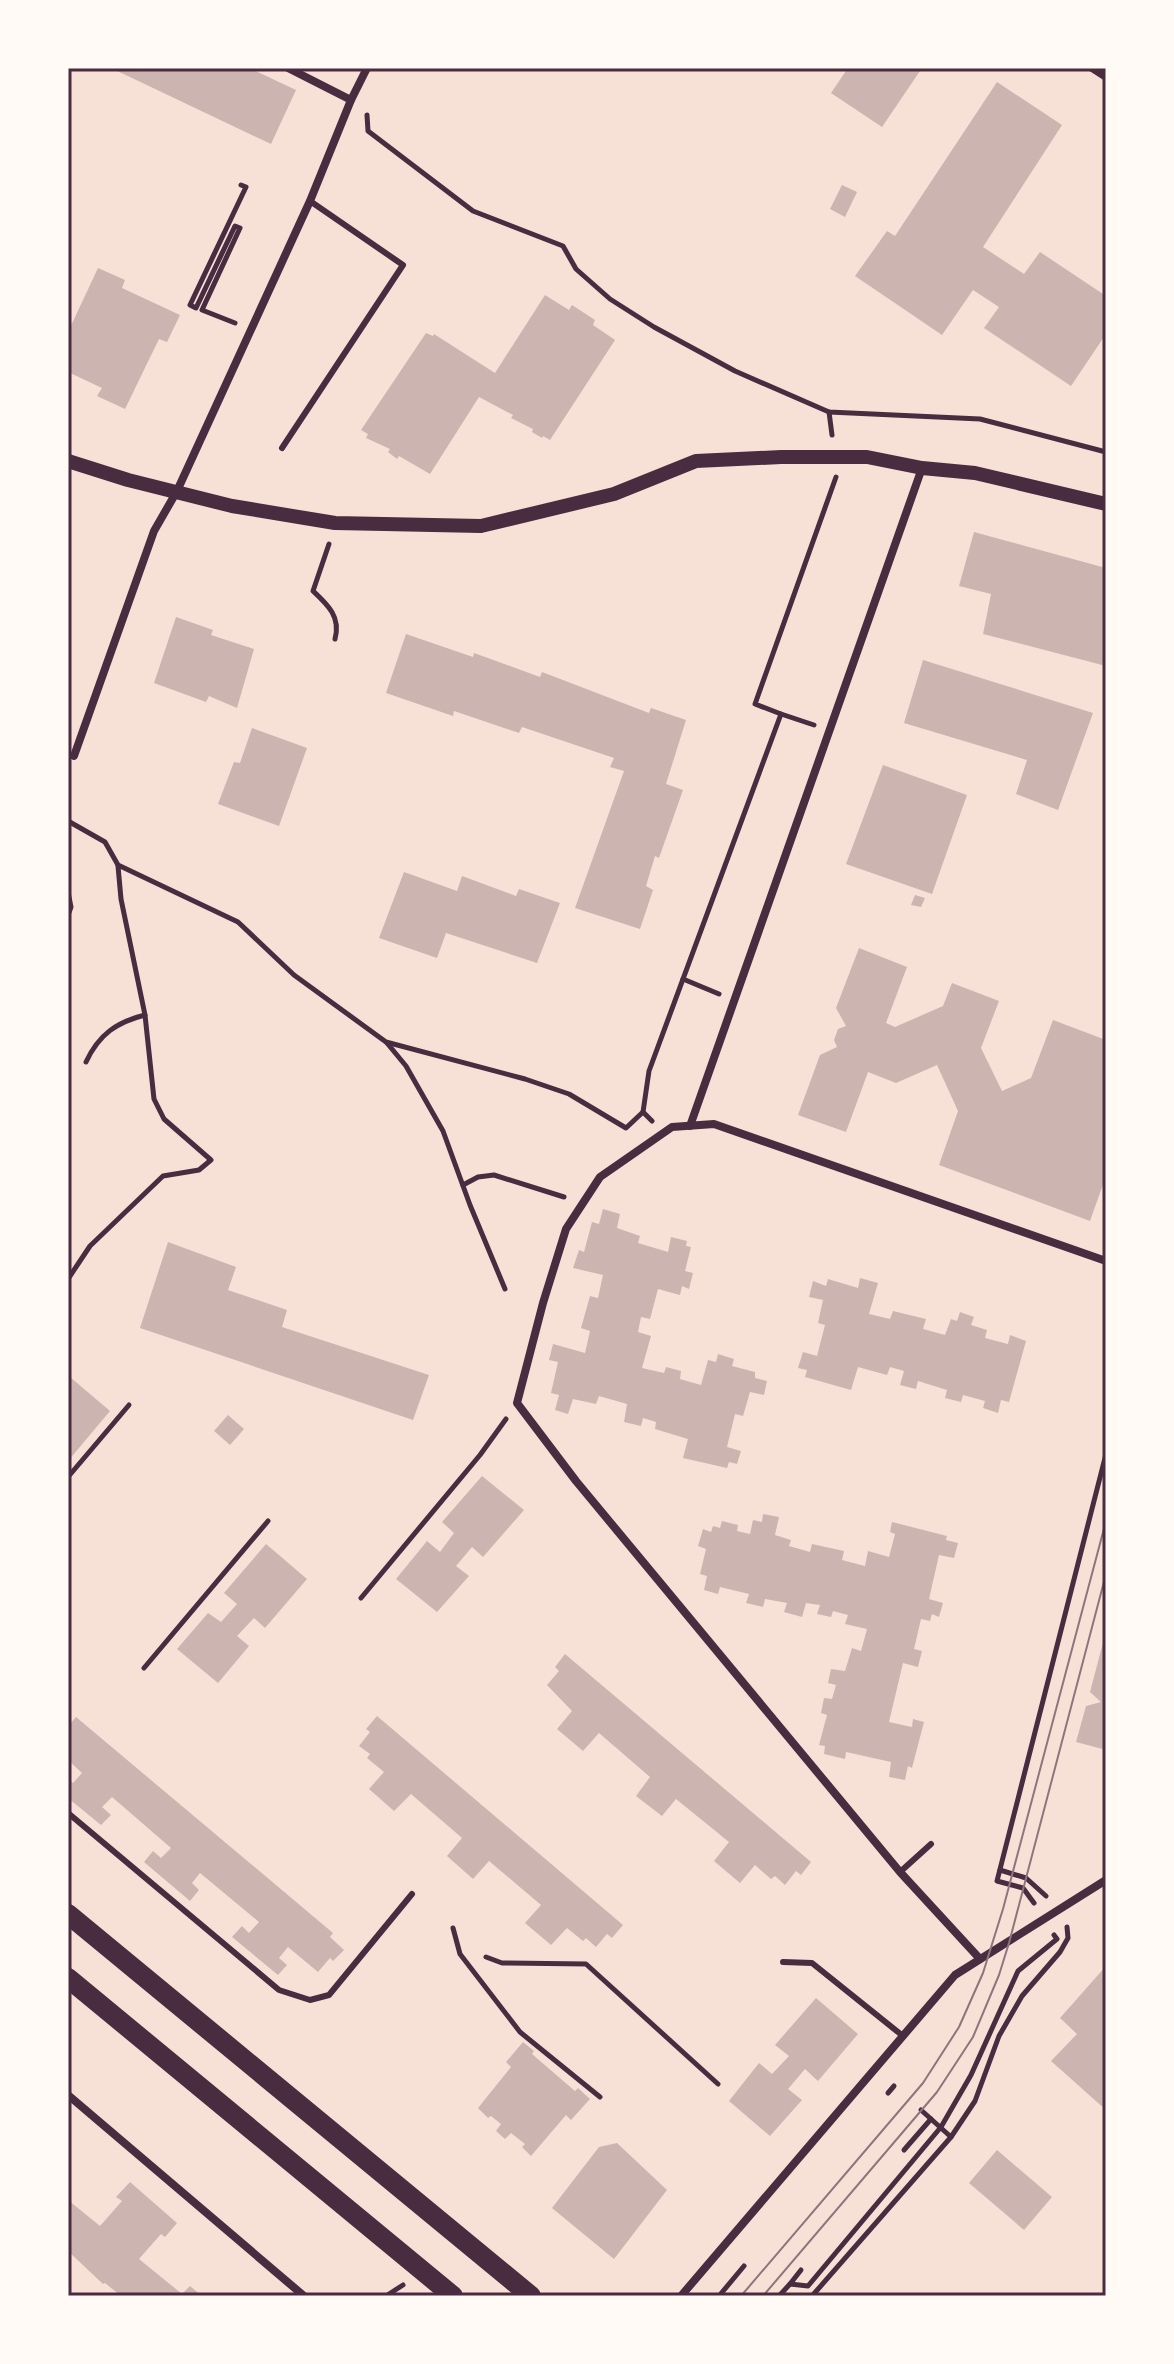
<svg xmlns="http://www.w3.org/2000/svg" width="1174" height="2364" font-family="Manrope,sans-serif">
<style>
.building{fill:#ccb4b1}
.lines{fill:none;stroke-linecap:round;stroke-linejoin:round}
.path{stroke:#4a2c40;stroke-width:5}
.service{stroke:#4a2c40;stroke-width:6}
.minor{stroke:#4a2c40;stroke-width:8}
.tertiary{stroke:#4a2c40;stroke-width:14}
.primary{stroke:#4a2c40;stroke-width:20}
.tram{stroke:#8f747c;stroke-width:2}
.neatline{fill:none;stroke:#4a2c40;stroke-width:3}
</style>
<rect width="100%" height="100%" fill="#f7e1d7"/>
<g class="building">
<path d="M111,68H249L296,90L271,144Z"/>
<path d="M848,68H922L882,127L831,93Z"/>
<path d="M997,82L1062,125L983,247L1024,274L1040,252L1106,296V334L1071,386L984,328L999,307L973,290L942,335L855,276L887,231L895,236Z"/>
<path d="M842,185L857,192L845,217L830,209Z"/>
<path d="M98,268L125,280L122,288L180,315L167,342L159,339L125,409L97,396L102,388L68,372V332Z"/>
<path d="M545,295L569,310L572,305L595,320L593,325L615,340L550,440L543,436L542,438L532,432L533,429L511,418L513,415L479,397L430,474L399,456L397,459L388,452L390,449L366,438L368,434L361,430L426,333L433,336L434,334L495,373Z"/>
<path d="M974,532L1106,568V666L983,634L991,594L959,586Z"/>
<path d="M176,617L213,630L211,635L254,649L237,708L209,696L206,702L154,683Z"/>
<path d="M406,634L473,657L474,653L540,677L542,672L649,713L651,708L686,720L666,784L683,790L659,858L655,856L646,886L653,890L640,929L575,908L624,771L610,767L614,758L522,727L519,733L454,711L453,716L386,693Z"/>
<path d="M923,660L1093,713L1058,810L1016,794L1027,760L904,723Z"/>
<path d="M252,728L307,748L279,826L218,804L234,762L240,763Z"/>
<path d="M883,765L967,795L932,894L846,864Z"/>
<path d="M404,872L457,891L462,876L516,896L519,889L560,903L537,963L446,933L437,958L379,938Z"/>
<path d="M915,895L925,898L921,907L911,905Z"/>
<path d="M859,948L907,967L886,1023L895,1027L943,1006L952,983L999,1001L981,1048L1002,1091L1031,1078L1053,1020L1106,1040V1176L1090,1221L939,1165L958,1111L937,1065L896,1083L868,1072L846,1132L798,1115L820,1055L837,1047L834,1040L838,1029L846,1026L836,1008Z"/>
<path d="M603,1209L620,1214L617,1228L640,1236L638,1243L668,1252L671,1237L687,1241L686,1246L691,1247L685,1271L693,1273L689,1289L682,1286L680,1295L658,1289L650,1319L641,1317L638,1332L651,1336L642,1368L664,1373L666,1367L681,1371L680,1379L701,1385L708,1360L716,1362L718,1354L734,1359L732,1366L755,1372V1378L767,1381L764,1395L750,1392L743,1416L735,1414L727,1447L741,1451L737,1464L729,1462L727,1468L683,1458L688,1439L655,1429L656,1422L643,1418L641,1426L624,1422L627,1404L599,1396L596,1404L573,1399L568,1414L555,1410L559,1395L551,1393L558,1362L549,1360L553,1344L585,1353L590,1331L581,1328L590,1296L598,1298L603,1275L573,1268L579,1250L584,1252L592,1222L599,1224Z"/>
<path d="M168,1242L236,1267L228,1290L287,1310L282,1327L429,1375L413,1420L140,1328Z"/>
<path d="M860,1278L878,1283L869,1314L890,1319L893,1311L926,1319L923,1329L945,1335L951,1319L957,1321L960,1312L974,1317L971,1325L987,1330L985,1338L1008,1344L1010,1335L1026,1341L1009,1402L1001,1400L998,1413L983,1408L985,1401L963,1395L961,1402L945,1398L947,1390L918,1381L916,1389L900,1385L904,1371L890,1367L887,1375L858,1367L851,1390L805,1377L807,1370L798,1368L803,1352L817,1356L825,1325L818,1323L823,1300L809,1297L813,1281L826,1286L828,1279L858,1288Z"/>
<path d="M70,1377L110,1411L68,1461V1379Z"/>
<path d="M228,1415L244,1429L230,1445L214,1431Z"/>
<path d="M482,1476L524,1510L483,1557L472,1547L456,1566L469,1576L437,1612L396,1579L427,1541L440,1552L454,1533L442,1522Z"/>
<path d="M763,1514L779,1517L775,1535L791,1540L789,1546L810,1552L812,1544L844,1551L842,1560L865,1566L868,1551L889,1557L895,1534L890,1532L892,1522L947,1536L946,1540L958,1543L954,1558L939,1555L929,1599L943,1603L939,1617L932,1614L930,1621L921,1619L914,1649L922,1651L918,1667L903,1663L889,1722L912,1727L913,1719L924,1722L912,1768L908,1766L905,1780L889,1777L891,1762L846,1752L845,1759L824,1754L825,1746L819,1745L827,1715L821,1713L824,1698L832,1699L836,1685L828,1683L831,1669L845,1671L852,1648L861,1651L867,1629L845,1624L848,1615L833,1611L831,1617L817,1614L820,1605L806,1603L802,1617L784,1612L787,1603L765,1599L763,1607L746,1603L749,1594L720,1587L718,1594L704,1590L707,1576L700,1574L706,1549L698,1546L703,1529L711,1532L713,1526L720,1528L722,1521L738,1525L737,1531L750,1534L753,1520L762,1522Z"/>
<path d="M266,1544L307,1579L265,1628L254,1618L237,1636L249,1646L218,1683L177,1649L208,1613L221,1622L237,1604L224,1593Z"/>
<path d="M1105,1635H1106V1750L1076,1742L1086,1706L1101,1702L1090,1692Z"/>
<path d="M565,1654L811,1862L801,1875L796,1871L785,1885L775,1876L771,1879L755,1865L740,1883L714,1861L729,1842L676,1799L662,1816L636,1796L650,1777L599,1733L583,1751L557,1729L572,1711L547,1685L559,1671L555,1667Z"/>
<path d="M377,1716L623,1925L612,1938L607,1934L596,1947L586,1938L583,1941L567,1928L551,1945L525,1923L541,1905L489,1861L473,1879L447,1856L462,1838L411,1794L394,1811L369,1789L384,1772L367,1758L370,1754L359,1746L370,1732L366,1729Z"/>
<path d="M76,1717L333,1933L330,1937L344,1950L333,1961L330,1958L318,1972L288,1947L279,1958L287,1965L278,1975L232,1937L242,1926L249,1933L259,1922L200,1873L192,1883L199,1890L190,1901L144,1862L153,1851L161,1858L171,1848L112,1797L102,1807L111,1815L101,1825L68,1798V1779L73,1783L82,1773L68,1760V1726Z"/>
<path d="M1106,1966V2110L1051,2061L1077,2034L1060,2018Z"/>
<path d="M816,1998L858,2034L818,2081L805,2069L788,2089L802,2100L770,2136L729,2101L759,2063L772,2074L789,2056L775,2045Z"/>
<path d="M523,2042L534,2051L532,2054L575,2091L578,2088L590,2099L571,2120L566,2115L531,2156L522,2147L525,2144L511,2133L505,2139L496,2131L501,2124L491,2116L488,2118L478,2108L511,2067L506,2062Z"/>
<path d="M617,2143L667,2190L614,2259L552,2208L599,2147Z"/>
<path d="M997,2150L1052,2197L1024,2230L969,2183Z"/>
<path d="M130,2182L177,2223L165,2237L161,2234L139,2259L182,2294L190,2286L202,2296H121L105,2283L103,2284L68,2251V2200L100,2226L122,2201L116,2197Z"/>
</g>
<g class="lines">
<g class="path">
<path d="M367,115L368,131L473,211L563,246L576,269L610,299L654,327L735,371L829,412L980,419L1106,452"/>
<path d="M235,323L202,310L240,228L235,226L196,308L190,305L246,187L241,185"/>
<path d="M829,412L832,435"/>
<path d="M329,544L313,591C328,605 341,617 335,639"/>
<path d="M781,714L814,725"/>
<path d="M68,821L105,842L118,865L238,922L294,975L386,1042L525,1079L569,1094L626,1128L643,1112L652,1121"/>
<path d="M68,892L71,907L68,915"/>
<path d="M683,979L719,994"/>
<path d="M387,1043L406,1066L443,1131L470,1205L505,1289"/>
<path d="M86,1062C99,1034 117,1022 145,1015"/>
<path d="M643,1112L649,1071L781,714L755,704L836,477"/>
<path d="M463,1185L478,1177L494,1175L564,1197"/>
<path d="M68,1279L90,1246L163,1176L199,1170L211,1160L164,1119L154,1099L145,1015L121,899L118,866"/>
<path d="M68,1477L129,1405"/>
<path d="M361,1598L480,1455L506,1419"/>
<path d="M144,1668L268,1521"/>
<path d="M1000,1870L1026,1878L1046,1896"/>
<path d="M1034,1903L1023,1888L997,1881L1106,1454"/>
<path d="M453,1928L460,1954L520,2032L600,2097"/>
<path d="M486,1957L502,1963L586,1964L718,2084"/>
<path d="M888,2093L894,2086"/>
<path d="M921,2110L951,2137"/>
<path d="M904,2150L931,2119"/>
<path d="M790,2284L801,2270"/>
<path d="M386,2296L403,2285"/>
<path d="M719,2296L744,2266"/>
<path d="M779,2296L790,2284L808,2286L941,2127L971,2075L1018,1971L1057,1939L1054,1935"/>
<path d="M812,2296L951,2137L975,2101L999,2036L1022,1996L1060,1952L1068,1938L1067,1927"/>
</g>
<g class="service">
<path d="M282,448L403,265L310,201"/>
<path d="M68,1813L279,1990L310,2000L329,1995L412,1894"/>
<path d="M900,1872L931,1844"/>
<path d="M783,1962L812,1963L903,2036"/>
</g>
<g class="minor">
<path d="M288,68L351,100"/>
<path d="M1092,68L1106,77"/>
<path d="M74,756L154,531L177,491L310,201L351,100L367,68"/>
<path d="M690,1126L922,468"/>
<path d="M980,1959L900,1872L576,1481L517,1403L543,1303L566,1229L600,1177L672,1127L714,1124L1106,1261"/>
<path d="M68,2095L304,2296"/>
<path d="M681,2296L955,1975L1106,1880"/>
</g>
<path class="tertiary" d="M68,461L128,480L232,506L335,523L481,526L614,494L696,461L781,457H867L922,468L975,473L1106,504"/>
<g class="primary">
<path d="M68,1914L531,2296"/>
<path d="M68,1978L453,2296"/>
</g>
<g class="tram">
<path d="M741,2296L923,2083L959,2027L983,1973L1003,1909L1106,1521"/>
<path d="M763,2296L937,2092L973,2037L999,1975L1009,1943L1106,1574"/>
</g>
</g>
<rect width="1174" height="2364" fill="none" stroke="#fffaf5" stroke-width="140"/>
<rect x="70" y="70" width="1034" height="2224" class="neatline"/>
</svg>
